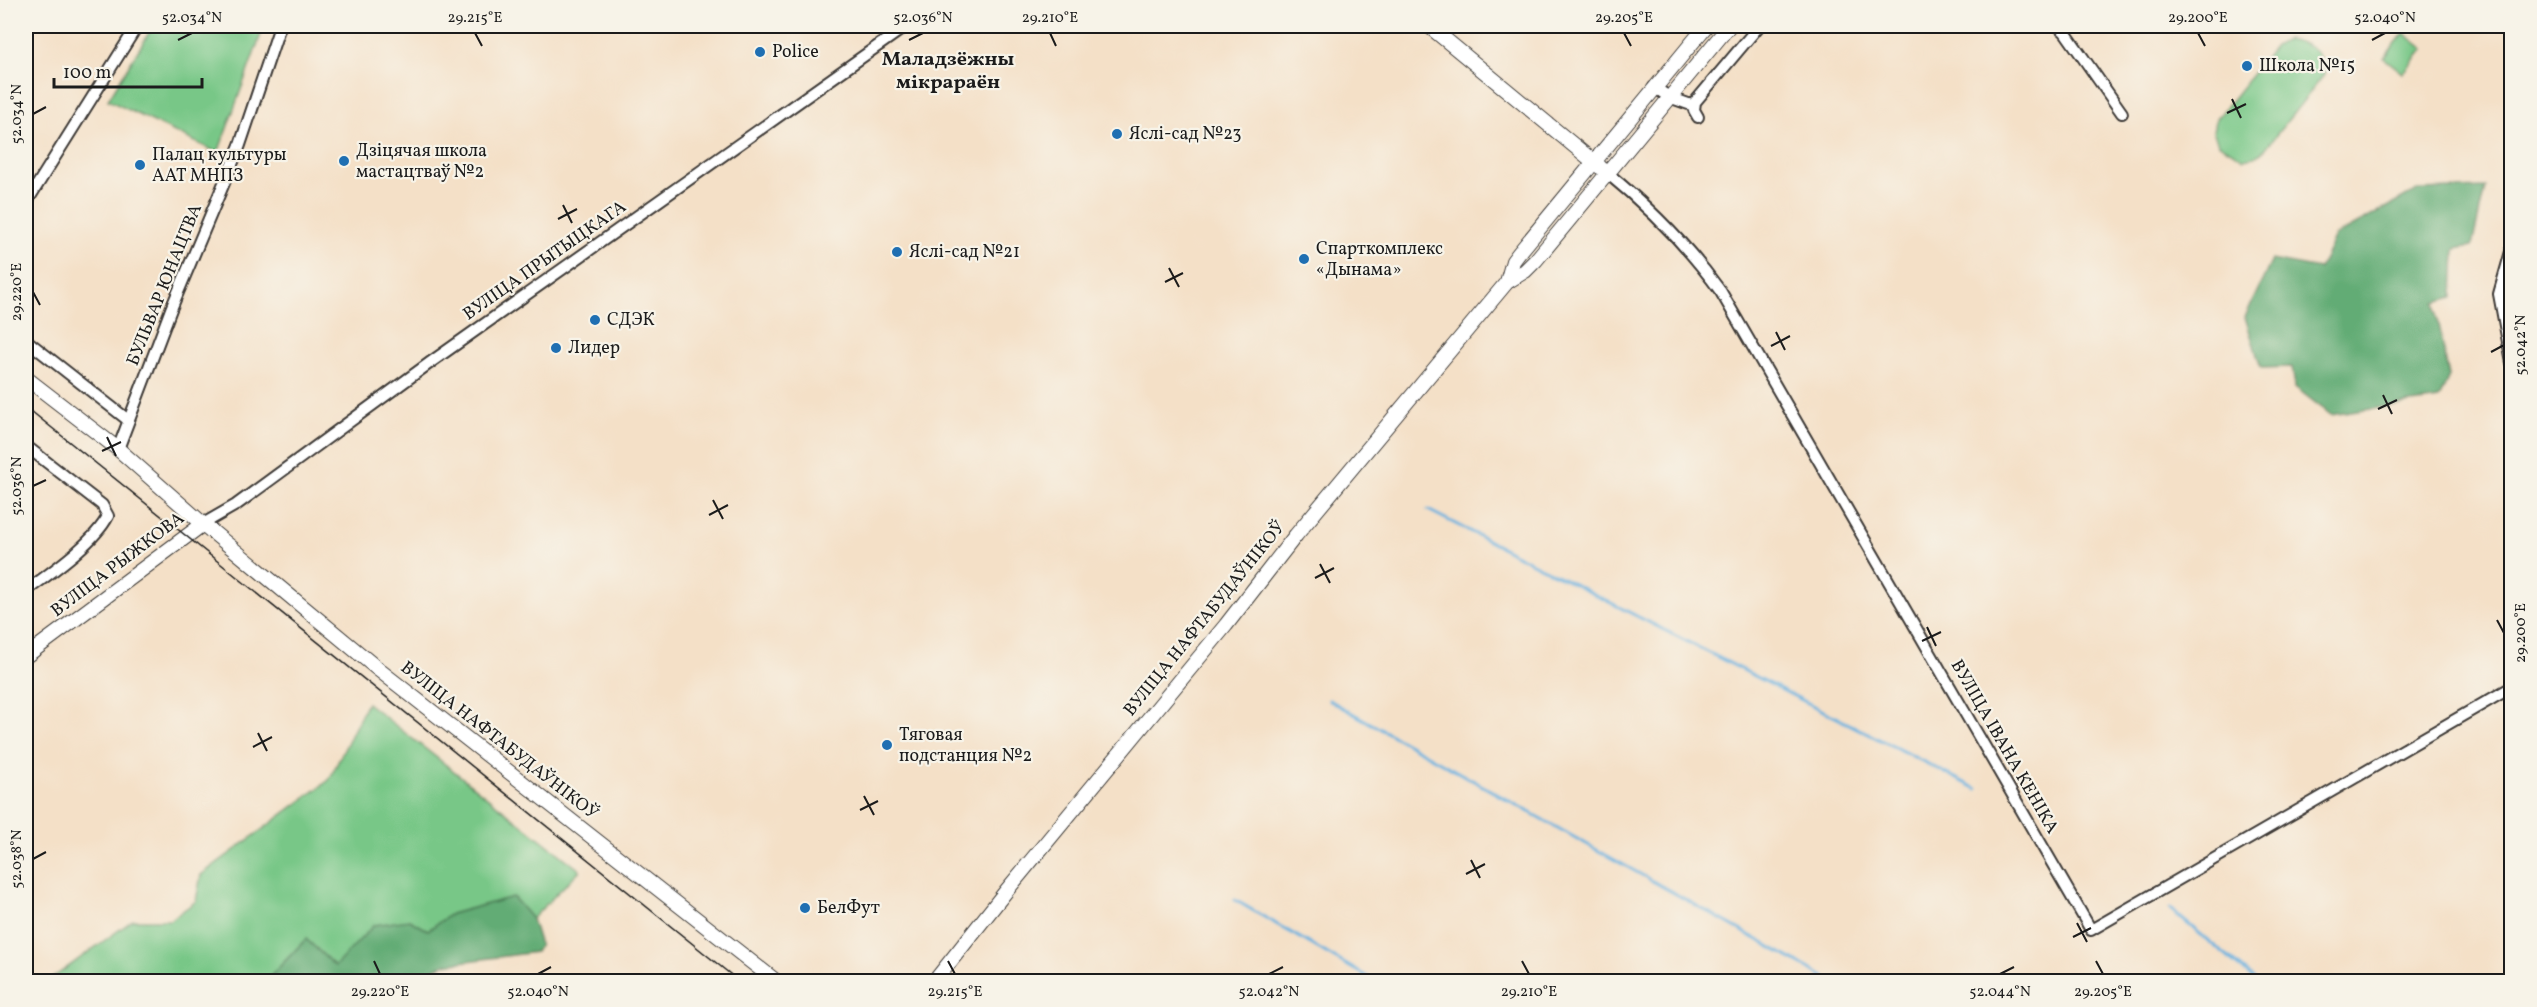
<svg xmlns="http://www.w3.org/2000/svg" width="2537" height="1007" font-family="Vollkorn,serif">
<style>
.green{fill:#78c787;stroke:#4a7252;stroke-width:1.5}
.forest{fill:#62ac74;stroke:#3f6448;stroke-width:1.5}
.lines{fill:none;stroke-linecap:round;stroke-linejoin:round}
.stream{stroke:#67b1df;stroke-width:3}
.minor-casing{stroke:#3c3936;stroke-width:14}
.major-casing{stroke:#3c3936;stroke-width:16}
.minor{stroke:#fff;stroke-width:10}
.major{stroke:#fff;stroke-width:14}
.tram{stroke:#1c1c1c;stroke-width:1.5}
.ticks{fill:none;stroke:#1c1c1c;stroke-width:2}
.poi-dot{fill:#1f6fb2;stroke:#f7f3e8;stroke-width:2}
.labels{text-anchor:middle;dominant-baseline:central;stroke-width:4.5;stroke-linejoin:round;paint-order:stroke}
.poi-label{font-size:18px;fill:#1c1c1c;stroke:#f7f3e8;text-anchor:start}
.street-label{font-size:18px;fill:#1c1c1c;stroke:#f7f3e8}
.neighbourhood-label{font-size:20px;font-weight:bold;fill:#1c1c1c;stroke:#f7f3e8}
.neatline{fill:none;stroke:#1c1c1c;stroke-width:2}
.ticks-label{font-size:15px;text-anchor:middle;fill:#1c1c1c}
</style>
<rect width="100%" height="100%" fill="#f7f3e8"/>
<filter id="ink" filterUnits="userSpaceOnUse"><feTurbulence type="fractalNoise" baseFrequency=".0167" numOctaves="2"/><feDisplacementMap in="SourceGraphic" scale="12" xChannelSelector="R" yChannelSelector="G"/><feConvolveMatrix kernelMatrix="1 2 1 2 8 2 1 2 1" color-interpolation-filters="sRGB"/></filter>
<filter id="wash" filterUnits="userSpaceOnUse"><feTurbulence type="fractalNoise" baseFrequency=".008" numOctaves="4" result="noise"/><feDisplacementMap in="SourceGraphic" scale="24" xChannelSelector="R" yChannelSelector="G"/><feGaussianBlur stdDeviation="1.35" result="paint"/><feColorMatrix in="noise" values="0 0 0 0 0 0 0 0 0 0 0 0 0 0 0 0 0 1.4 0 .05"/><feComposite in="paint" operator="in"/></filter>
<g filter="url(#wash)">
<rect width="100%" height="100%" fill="#f4e0c7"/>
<g class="green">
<path d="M153,26H264L218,153L108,100Z"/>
<path d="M2404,33L2424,49L2403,73L2384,58Z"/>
<path d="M2287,39C2307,43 2326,53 2324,75L2265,149L2255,157L2244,159L2218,143L2213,131L2215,121L2275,46Z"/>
<path d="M367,703L580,870L532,919L513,897L451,914L428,930L409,920L335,966L306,939L266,981L47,982L133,920H170L196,901L201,875L329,780Z"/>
</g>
<g class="forest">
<path d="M2485,188L2472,246L2455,249L2453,298L2435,303L2449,377L2439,399L2331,415L2295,387L2292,367L2261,368L2245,317L2272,260L2319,269L2335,236L2418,190Z"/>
<path d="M513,897L532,919L540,945L536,952L445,964L407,981H266L306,939L335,966L374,925L409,920L428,930L451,914Z"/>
</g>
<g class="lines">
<g class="stream">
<path d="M1428,510L1977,789"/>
<path d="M1329,700L1833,982"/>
<path d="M1235,900L1376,982"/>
<path d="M2170,909L2258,982"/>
</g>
</g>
</g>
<g filter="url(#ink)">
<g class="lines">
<defs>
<g id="minor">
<path d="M2058,26L2065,32L2122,113"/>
<path d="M1654,87L1669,97L1694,106"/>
<path d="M1698,117L1694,110L1695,102L1759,26"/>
<path d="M1606,172C1650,208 1688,246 1721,292L2091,930L2512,687"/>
<path d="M26,203L137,26"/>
<path d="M2512,248L2499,294L2512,363"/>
<path d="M26,340L128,420"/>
<path d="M26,446L102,505L108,516C94,543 50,573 26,591"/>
<path d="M118,449L171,309L240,145L280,26"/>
<path d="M203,524L236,505L431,362L906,26"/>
</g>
<g id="major">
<path d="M1429,26L1600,167"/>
<path d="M1507,282L1513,261L1519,253L1706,26"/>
<path d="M26,378L118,449L203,524L379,670L777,982"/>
<path d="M26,656L203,524"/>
<path d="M934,982L1007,890L1226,625L1296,535L1507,282L1525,271L1536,260L1729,26"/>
</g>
</defs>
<use href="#minor" class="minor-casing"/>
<use href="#major" class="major-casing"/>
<use href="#minor" class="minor"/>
<use href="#major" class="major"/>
<path class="tram" d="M26,407L740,982"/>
</g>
</g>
<path class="ticks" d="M475,33L482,46M1050,33L1056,46M1624,33L1631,46M2198,33L2205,46M178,40L192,33M909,40L923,33M2372,40L2385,33M2232,99L2241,118M2227,113L2246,104M33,114L46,107M563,205L572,223M558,219L577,209M1169,268L1179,287M1165,282L1183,273M33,292L40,305M1776,332L1785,350M1771,346L1790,336M2491,352L2504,345M2383,395L2392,414M2378,409L2397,400M107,437L116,456M102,451L121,442M33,486L46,480M713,500L723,519M709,515L728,505M1320,564L1330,583M1315,578L1334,568M2497,620L2504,633M1927,627L1936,646M1922,641L1941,632M258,733L267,751M253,747L272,737M864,796L874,815M860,810L878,801M33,859L46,852M1471,860L1480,878M1466,874L1485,864M2077,923L2087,942M2073,937L2091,928M374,961L380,974M948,961L955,974M1522,961L1529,974M2096,961L2103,974M538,974L551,967M1269,974L1283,967M2000,974L2014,967"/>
<g class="poi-dot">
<circle cx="760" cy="52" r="6"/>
<circle cx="2247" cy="66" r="6"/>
<circle cx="1117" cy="134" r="6"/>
<circle cx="344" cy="161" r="6"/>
<circle cx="140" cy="165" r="6"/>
<circle cx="897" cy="252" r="6"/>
<circle cx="1304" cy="259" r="6"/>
<circle cx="595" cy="320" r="6"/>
<circle cx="556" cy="348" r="6"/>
<circle cx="887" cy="745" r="6"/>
<circle cx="805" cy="908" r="6"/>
</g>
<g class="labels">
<g class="poi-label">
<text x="772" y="52">Police</text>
<text x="2259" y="66">Школа №15</text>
<text x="1129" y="134">Яслі-сад №23</text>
<text x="356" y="151">Дзіцячая школа<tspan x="356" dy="21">мастацтваў №2</tspan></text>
<text x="152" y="155">Палац культуры<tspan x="152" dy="21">ААТ МНПЗ</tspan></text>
<text x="1316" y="249">Спарткомплекс<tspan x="1316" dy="21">«Дынама»</tspan></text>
<text x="909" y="252">Яслі-сад №21</text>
<text x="607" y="320">СДЭК</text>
<text x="568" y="348">Лидер</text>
<text x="899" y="735">Тяговая<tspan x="899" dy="21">подстанция №2</tspan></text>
<text x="817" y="908">БелФут</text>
</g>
<g class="street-label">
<text transform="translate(545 261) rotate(-35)">ВУЛІЦА ПРЫТЫЦКАГА</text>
<text transform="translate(165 285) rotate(-68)">БУЛЬВАР ЮНАЦТВА</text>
<text transform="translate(118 565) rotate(-37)">ВУЛІЦА РЫЖКОВА</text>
<text transform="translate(1205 619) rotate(-51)">ВУЛІЦА НАФТАБУДАЎНІКОЎ</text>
<text transform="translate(499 741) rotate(38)">ВУЛІЦА НАФТАБУДАЎНІКОЎ</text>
<text transform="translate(2004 747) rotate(60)">ВУЛІЦА ІВАНА КЕНІКА</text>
</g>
<g class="neighbourhood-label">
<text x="948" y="60">Маладзёжны<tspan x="948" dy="23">мікрараён</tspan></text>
</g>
</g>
<rect width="2537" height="1007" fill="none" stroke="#f7f3e8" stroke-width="66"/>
<path d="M54 78v9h148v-9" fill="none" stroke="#1c1c1c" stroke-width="3"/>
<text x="63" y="78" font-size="18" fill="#1c1c1c" stroke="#f7f3e8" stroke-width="4.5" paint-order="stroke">100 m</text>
<rect x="33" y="33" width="2471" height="941" class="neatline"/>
<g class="ticks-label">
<text x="192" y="22">52.034°N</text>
<text x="475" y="22">29.215°E</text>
<text x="923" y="22">52.036°N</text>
<text x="1050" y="22">29.210°E</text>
<text x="1624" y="22">29.205°E</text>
<text x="2198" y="22">29.200°E</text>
<text x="2385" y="22">52.040°N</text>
<text transform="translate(16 114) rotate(-90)" y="5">52.034°N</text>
<text transform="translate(16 292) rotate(-90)" y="5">29.220°E</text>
<text transform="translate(2520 345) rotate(-90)" y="5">52.042°N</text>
<text transform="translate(16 486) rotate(-90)" y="5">52.036°N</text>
<text transform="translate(2520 633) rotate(-90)" y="5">29.200°E</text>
<text transform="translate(16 859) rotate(-90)" y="5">52.038°N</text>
<text x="380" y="996">29.220°E</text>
<text x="538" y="996">52.040°N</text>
<text x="955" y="996">29.215°E</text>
<text x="1269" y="996">52.042°N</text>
<text x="1529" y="996">29.210°E</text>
<text x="2000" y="996">52.044°N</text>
<text x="2103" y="996">29.205°E</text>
</g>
</svg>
